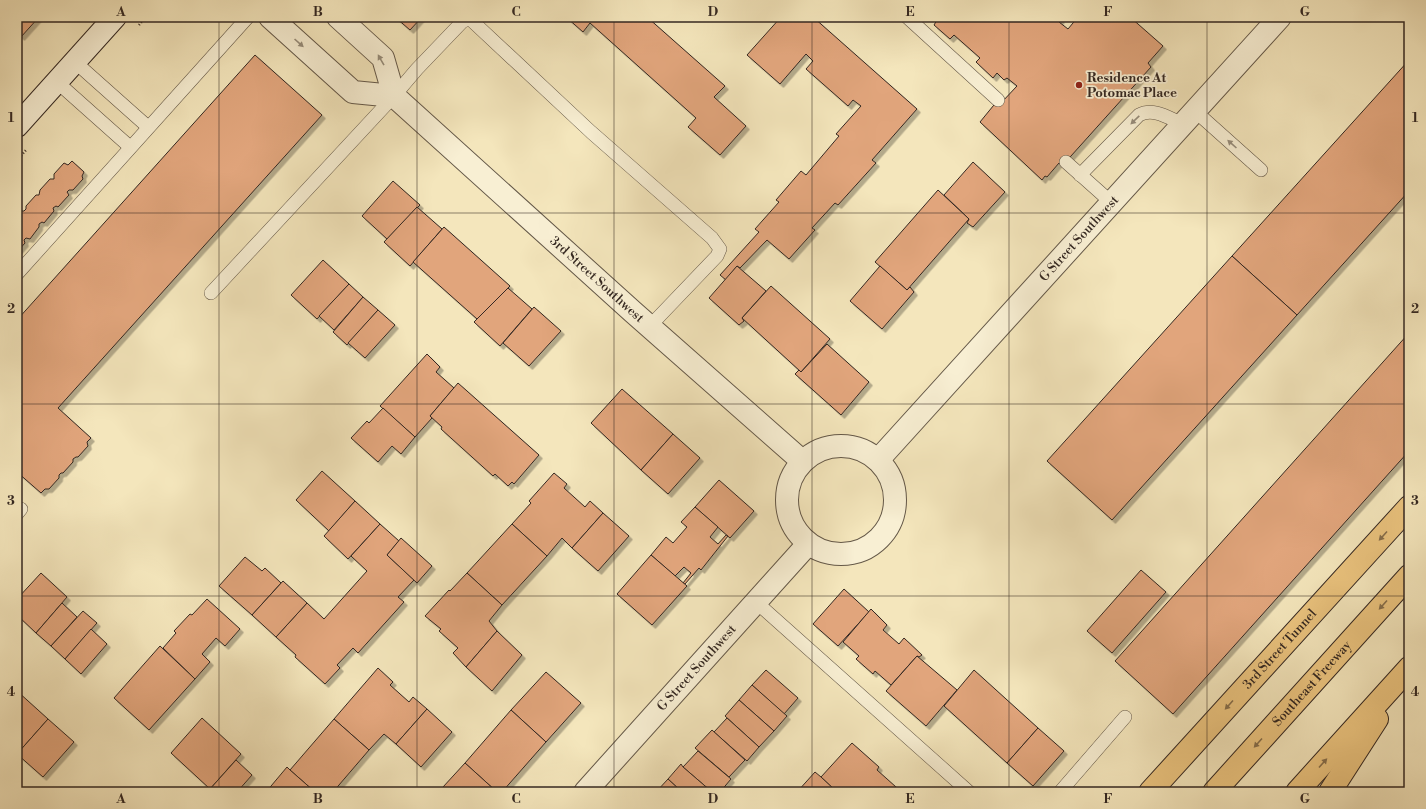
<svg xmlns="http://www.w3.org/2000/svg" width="1426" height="809" font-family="'Libre Bodoni',serif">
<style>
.building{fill:#e1a57b;stroke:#342822;filter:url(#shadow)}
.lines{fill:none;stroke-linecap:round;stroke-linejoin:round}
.service-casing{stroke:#645848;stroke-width:14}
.minor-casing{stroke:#645848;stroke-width:24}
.secondary-casing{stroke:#342822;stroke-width:24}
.motorway-casing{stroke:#342822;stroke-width:24}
.path{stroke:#342822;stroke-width:2.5;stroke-dasharray:1 2;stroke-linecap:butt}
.service{stroke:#f8efd3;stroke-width:13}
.minor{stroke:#f8efd3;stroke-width:22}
.secondary{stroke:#f8efd3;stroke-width:22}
.motorway{stroke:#eac37e;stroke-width:22}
.oneway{fill:#968c7a}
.oneway2{fill:#866e4b}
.grid{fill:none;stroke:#342822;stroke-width:1;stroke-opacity:0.55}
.poi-dot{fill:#8f2418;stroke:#f8efd3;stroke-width:1.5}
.labels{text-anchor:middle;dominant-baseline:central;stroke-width:3.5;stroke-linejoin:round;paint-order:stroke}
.poi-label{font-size:13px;font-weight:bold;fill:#342822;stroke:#f8efd3;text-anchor:start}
.street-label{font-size:13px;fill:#342822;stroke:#f8efd3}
.neatline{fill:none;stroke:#342822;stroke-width:1.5}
.grid-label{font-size:13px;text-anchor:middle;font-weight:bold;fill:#342822}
</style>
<defs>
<filter id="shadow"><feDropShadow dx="3.5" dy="3.5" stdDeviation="0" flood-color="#0004"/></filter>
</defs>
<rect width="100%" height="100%" fill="#f4e6bc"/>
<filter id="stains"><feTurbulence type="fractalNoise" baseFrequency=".005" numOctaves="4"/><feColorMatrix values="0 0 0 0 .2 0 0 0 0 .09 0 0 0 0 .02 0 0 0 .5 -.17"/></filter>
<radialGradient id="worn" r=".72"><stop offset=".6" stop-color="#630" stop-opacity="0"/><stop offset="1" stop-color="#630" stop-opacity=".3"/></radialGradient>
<g class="building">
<path d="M17,17H39L21,37L17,33Z"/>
<path d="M395,17H422L410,30Z"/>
<path d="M566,17H647L725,86L714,97L746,126L720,155L688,127L696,118L590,23L583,32Z"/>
<path d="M781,17H813L917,109L872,160L876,163L838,205L835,203L812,228L815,230L789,259L767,240L740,268L737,266L726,280L720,275L759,232L755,229L779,202L776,200L801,171L806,175L839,136L836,134L861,106L853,100L848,106L806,69L813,61L806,54L780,84L747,55Z"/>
<path d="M933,17H1059L1061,19L1059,22L1068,29L1078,17H1130L1163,46L1148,63L1151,67L1062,166L1059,163L1047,177L1045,176L1042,180L980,122L998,100L1001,103L1017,86L1007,78L1004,80L997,73L993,78L976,62L980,58L954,35L950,39L934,25L937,20Z"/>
<path d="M255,55L322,115L58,408L91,438L87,442L88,446L78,457H76L73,459V462L63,473H61L59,475V478L49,489H45L41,493L17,472V320Z"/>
<path d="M1409,60V191L1297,315L1232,256Z"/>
<path d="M72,161L84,172L82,176L83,179L73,190H69L67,192L69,195L58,207L56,206L53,208L54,211L44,223L42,222L39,224V227L30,239L26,238L24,240L25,243L17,252V215L21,211H24L26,209V206L36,195H39L40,190L50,179H54V174L64,163L68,165Z"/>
<path d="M973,162L1005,192L973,227L967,223L969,219L944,195Z"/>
<path d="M393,181L420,205L387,239L362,216Z"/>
<path d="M938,190L969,219L907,290L875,262Z"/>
<path d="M417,207L442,229L410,266L384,242Z"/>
<path d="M444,227L510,286L477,319L413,262Z"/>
<path d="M1232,256L1297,315L1112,520L1047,461Z"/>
<path d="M323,260L349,284L317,319L291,295Z"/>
<path d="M737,266L766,291L742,318L744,321L739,325L709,298Z"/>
<path d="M880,266L907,290L910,287L914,292L882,329L850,301Z"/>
<path d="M349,284L363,297L334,330L319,316Z"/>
<path d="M771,286L830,339L801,372L742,318Z"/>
<path d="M508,288L532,309L500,346L474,322Z"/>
<path d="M363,297L378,310L347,345L333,332Z"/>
<path d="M534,307L561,331L529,366L503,343Z"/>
<path d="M378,310L395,325L365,358L348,343Z"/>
<path d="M1409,333V451L1173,714L1115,661Z"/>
<path d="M827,344L869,382L841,415L795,374L799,370L801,372Z"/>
<path d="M427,354L440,367L436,372L454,388L430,416L432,418L415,437L380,406Z"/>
<path d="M458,383L539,455L514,484L512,482L508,486L495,474L493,476L441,429L442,427L430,416Z"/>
<path d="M622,389L673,434L641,470L591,423Z"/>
<path d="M383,408L415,437L401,454L392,446L378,462L351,438L367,421L369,423Z"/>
<path d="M673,434L700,458L668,494L641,470Z"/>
<path d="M322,471L355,501L329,531L296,500Z"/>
<path d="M554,473L567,484L564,488L585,507L590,501L603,513L572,548L562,538L547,556L512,524L531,503L529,501Z"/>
<path d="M719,480L754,511L730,538L695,507Z"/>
<path d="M355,501L380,524L348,559L324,536Z"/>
<path d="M695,507L718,527L710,537L718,544L726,535L728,536L701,570L699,568L685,584L683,583L691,573L684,567L675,576L651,555L666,537L673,543L687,527L681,522Z"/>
<path d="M603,513L629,536L598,571L572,548Z"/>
<path d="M380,524L399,541L387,555L414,580L398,597L404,602L358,653L353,648L337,665L340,668L325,684L295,657L296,655L276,637L307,603L324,619L367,571L351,556Z"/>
<path d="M512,524L547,556L502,605L467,573Z"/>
<path d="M401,538L432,566L417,583L387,555Z"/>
<path d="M651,555L687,586L652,625L617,594Z"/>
<path d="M245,557L262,571L265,568L281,583L252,615L219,586Z"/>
<path d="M1141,570L1166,592L1112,653L1087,631Z"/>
<path d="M41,573L67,597L36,633L17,615V599Z"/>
<path d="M467,573L502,605L489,621L497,631L466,667L453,653L458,648L439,631L441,629L425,616L449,590L450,591Z"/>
<path d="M283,581L307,603L276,637L252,615Z"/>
<path d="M844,589L869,612L838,646L813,624Z"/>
<path d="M207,599L240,629L225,646L216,638L202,654L210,662L195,679L163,648L176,633L174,631L190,614L192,615Z"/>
<path d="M62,603L77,617L51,646L36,633Z"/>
<path d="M871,609L887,625L883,630L899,644L904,638L922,655L919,657L917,656L891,685L875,671L873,674L856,659L859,656L843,642Z"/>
<path d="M83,611L97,623L65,659L51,646Z"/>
<path d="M91,629L107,644L81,674L65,659Z"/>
<path d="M497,631L522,655L492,691L466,667Z"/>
<path d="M160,646L195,679L149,730L114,698Z"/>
<path d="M917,656L957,690L926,726L886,691Z"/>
<path d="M378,668L393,682L390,685L409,702L413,697L427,709L396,744L384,734L369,750L334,719Z"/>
<path d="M766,670L798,698L784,714L752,685Z"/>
<path d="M974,670L1038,728L1007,763L944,706Z"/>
<path d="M546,672L581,703L546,742L511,710Z"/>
<path d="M752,685L787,716L774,731L739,700Z"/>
<path d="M17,691L48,719L17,754Z"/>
<path d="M739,700L774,731L759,747L725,716Z"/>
<path d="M427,709L452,732L421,767L396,744Z"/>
<path d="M511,710L546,742L502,792H497L465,763Z"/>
<path d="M202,718L241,754L210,789L171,753Z"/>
<path d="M727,718L759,747L747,761L714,732Z"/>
<path d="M48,719L74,742L43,777L17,754Z"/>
<path d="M334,719L369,750L333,792H315L290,770Z"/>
<path d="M1038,728L1064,751L1033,786L1007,763Z"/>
<path d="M712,730L745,760L729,777L695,748Z"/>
<path d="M852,743L879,767L877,770L896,787L891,792H837L821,777Z"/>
<path d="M698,751L731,779L720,792H712L683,767Z"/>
<path d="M236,760L252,775L237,792H213L210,789Z"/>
<path d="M465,763L497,792H448L443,787Z"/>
<path d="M681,764L683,767L712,792H682L668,779Z"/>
<path d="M287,767L290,770L315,792H266Z"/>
<path d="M815,772L821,777L837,792H797Z"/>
<path d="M668,779L682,792H656Z"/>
<path d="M896,787L902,792H891Z"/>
</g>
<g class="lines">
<defs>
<g id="service">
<path d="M907,17L998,100"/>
<path d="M75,62L148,127"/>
<path d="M57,82L130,147"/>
<path d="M1195,111L1261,170"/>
<path d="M1066,162L1112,203"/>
<path d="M1080,175L1139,115C1154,107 1170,119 1183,124"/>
<path d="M17,274L248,17"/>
<path d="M211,293L394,96L417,69L462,22L469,18L591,132L712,238L720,249L717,256L650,326"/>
<path d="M17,514L21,509"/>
<path d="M756,602L969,792"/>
<path d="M1060,792L1125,717"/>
</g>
<g id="minor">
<path d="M270,17L353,92L394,96"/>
<path id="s1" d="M338,17L383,58L394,96L633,312L802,461"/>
<circle cx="841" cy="500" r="54"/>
<path id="s2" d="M878,460L1280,17"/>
<path id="s3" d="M585,792L808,544"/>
</g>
<path id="secondary" d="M17,126L115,17"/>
<g id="motorway">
<path id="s4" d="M1150,792L1409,507"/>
<path id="s5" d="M1214,792L1409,576"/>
<path d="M1297,792L1409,668"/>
<path d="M1330,792L1377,719"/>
</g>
</defs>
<use href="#service" class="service-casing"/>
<use href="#minor" class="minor-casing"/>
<use href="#secondary" class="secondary-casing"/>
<use href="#motorway" class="motorway-casing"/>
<g class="path">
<path d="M139,25L146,17"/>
<path d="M17,160L27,149"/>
</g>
<use href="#service" class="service"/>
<use href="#minor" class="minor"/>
<use href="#secondary" class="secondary"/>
<use href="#motorway" class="motorway"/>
</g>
<defs><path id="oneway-solid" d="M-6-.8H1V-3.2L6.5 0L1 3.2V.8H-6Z"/></defs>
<g class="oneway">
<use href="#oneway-solid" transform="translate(299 43) rotate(42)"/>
<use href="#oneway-solid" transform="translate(381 60) rotate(-120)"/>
<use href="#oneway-solid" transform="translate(1135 120) rotate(136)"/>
<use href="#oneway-solid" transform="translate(1232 144) rotate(-138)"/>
</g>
<g class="oneway2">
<use href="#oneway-solid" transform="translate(1383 536) rotate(132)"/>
<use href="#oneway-solid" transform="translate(1383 605) rotate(132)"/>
<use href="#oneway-solid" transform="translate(1229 705) rotate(132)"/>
<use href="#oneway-solid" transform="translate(1258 743) rotate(132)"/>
<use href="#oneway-solid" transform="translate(1323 763) rotate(-48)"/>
</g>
<path class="grid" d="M219,17V792M417,17V792M614,17V792M812,17V792M1009,17V792M1207,17V792M17,213H1409M17,404H1409M17,596H1409"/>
<circle class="poi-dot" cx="1079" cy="85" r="4"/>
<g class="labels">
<g class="poi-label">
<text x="1087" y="78">Residence At<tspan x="1087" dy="15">Potomac Place</tspan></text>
</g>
<g class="street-label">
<text stroke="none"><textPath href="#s2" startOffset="299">G Street Southwest</textPath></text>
<text stroke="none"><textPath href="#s1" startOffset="374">3rd Street Southwest</textPath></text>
<text stroke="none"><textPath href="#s4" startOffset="193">3rd Street Tunnel</textPath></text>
<text stroke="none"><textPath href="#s3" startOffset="167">G Street Southwest</textPath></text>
<text stroke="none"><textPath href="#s5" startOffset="146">Southeast Freeway</textPath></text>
</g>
</g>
<rect width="1426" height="809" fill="none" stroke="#f4e6bc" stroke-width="44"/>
<rect x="22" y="22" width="1382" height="765" class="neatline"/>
<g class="grid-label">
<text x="121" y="16">A</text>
<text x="318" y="16">B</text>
<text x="516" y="16">C</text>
<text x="713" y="16">D</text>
<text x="910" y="16">E</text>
<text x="1108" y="16">F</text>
<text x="1305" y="16">G</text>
<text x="11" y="122">1</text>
<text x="1415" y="122">1</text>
<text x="11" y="313">2</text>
<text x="1415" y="313">2</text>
<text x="11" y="505">3</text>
<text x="1415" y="505">3</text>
<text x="11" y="696">4</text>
<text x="1415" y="696">4</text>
<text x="121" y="803">A</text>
<text x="318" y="803">B</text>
<text x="516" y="803">C</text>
<text x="713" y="803">D</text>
<text x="910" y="803">E</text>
<text x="1108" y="803">F</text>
<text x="1305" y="803">G</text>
</g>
<rect width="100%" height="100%" filter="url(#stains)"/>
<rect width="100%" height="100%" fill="url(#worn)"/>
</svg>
